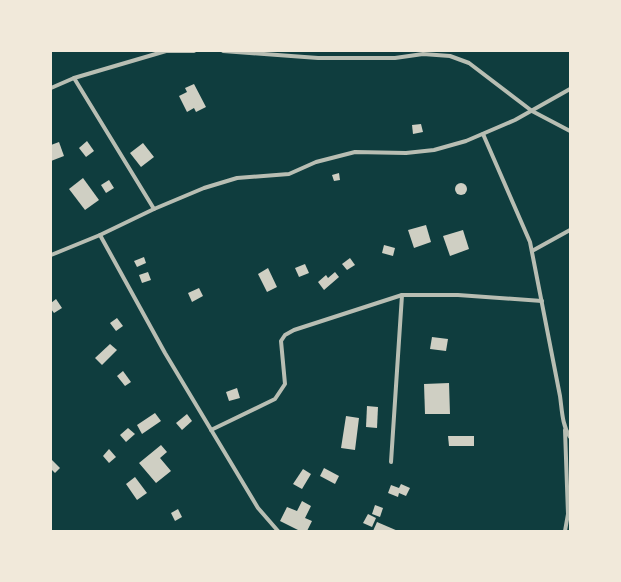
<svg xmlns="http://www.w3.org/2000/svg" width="621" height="582" font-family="'Exo 2',sans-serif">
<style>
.building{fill:#cfcfc3}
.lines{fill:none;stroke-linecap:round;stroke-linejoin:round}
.minor{stroke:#b8beb3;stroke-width:4}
</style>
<rect width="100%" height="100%" fill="#0f3d3e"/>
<g class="building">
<path d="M194,84L206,107L196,112L194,108L187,112L179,96L187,92L185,88Z"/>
<path d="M421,124L423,132L413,134L412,125Z"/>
<path d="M87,141L94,151L86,157L79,148Z"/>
<path d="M59,142L64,156L51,161V145Z"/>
<path d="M143,143L154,157L141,167L130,153Z"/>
<path d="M339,173L340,180L334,181L332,175Z"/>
<path d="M83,178L99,200L85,210L69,189Z"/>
<path d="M109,180L114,188L106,193L101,185Z"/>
<circle cx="461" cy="189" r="6"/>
<path d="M426,225L431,242L414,248L408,230Z"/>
<path d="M463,230L469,249L450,256L443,236Z"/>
<path d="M384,245L395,248L393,256L382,253Z"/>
<path d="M144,257L146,263L137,267L134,261Z"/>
<path d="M350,258L355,265L347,270L342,264Z"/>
<path d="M305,264L309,273L299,277L295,268Z"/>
<path d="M268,268L277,287L267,292L258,274Z"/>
<path d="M148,272L151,280L142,283L139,275Z"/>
<path d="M335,272L339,277L324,290L318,282L326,275L328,278Z"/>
<path d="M199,288L203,296L192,302L188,293Z"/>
<path d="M56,299L62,308L54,313L51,309V303Z"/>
<path d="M117,318L123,326L116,331L110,323Z"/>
<path d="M432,337L448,339L446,351L430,349Z"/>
<path d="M110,344L117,350L102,365L95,358Z"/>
<path d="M123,371L131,382L125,386L117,376Z"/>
<path d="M449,383L450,414H425L424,384Z"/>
<path d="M237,388L240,398L229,401L226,392Z"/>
<path d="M367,406L378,407L377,428L366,427Z"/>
<path d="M155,413L161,421L142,434L137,425Z"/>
<path d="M187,414L192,421L182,430L176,423Z"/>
<path d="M346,416L359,418L355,450L341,448Z"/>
<path d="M128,428L135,434L126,442L120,435Z"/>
<path d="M448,436H474V446H449Z"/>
<path d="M161,445L167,452L160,458L171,471L156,483L139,463Z"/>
<path d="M109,449L116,457L109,463L103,456Z"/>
<path d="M51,459L60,468L55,473L51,469Z"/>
<path d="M324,468L339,476L335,484L320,476Z"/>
<path d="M303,469L311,474L302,489L293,484Z"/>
<path d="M135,477L147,493L137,500L126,484Z"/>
<path d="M401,484L410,488L406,496L399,493L398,497L388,493L391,485L399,488Z"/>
<path d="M302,501L311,506L305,518L312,521L307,531H300L280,521L287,507L297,511Z"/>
<path d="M375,505L383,508L380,517L372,514Z"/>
<path d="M178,509L182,517L175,521L171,513Z"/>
<path d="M368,514L376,518L372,527L363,523Z"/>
<path d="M377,522L398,531H373Z"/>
</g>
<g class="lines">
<g class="minor">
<path d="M223,51L318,58H395L423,54L450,56L469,63L532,111L570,131"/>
<path d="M74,78L154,209"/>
<path d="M51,88L74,78L166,51H194"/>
<path d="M483,134L530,242L560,396C562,410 562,425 570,437"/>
<path d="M100,235L165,353L258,508L278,531"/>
<path d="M532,251L570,230"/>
<path d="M51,255L100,235L154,209L204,188L237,178L289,174L316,162L355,152L406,153L434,150L466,141L515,120L570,89"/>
<path d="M211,430L275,399L285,384L281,341L285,335L294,330L402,295H458L542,301"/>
<path d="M391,462L402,295"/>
<path d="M565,531L568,514L565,430"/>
</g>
</g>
<rect width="621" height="582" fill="none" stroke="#f1e9da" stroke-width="104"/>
</svg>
